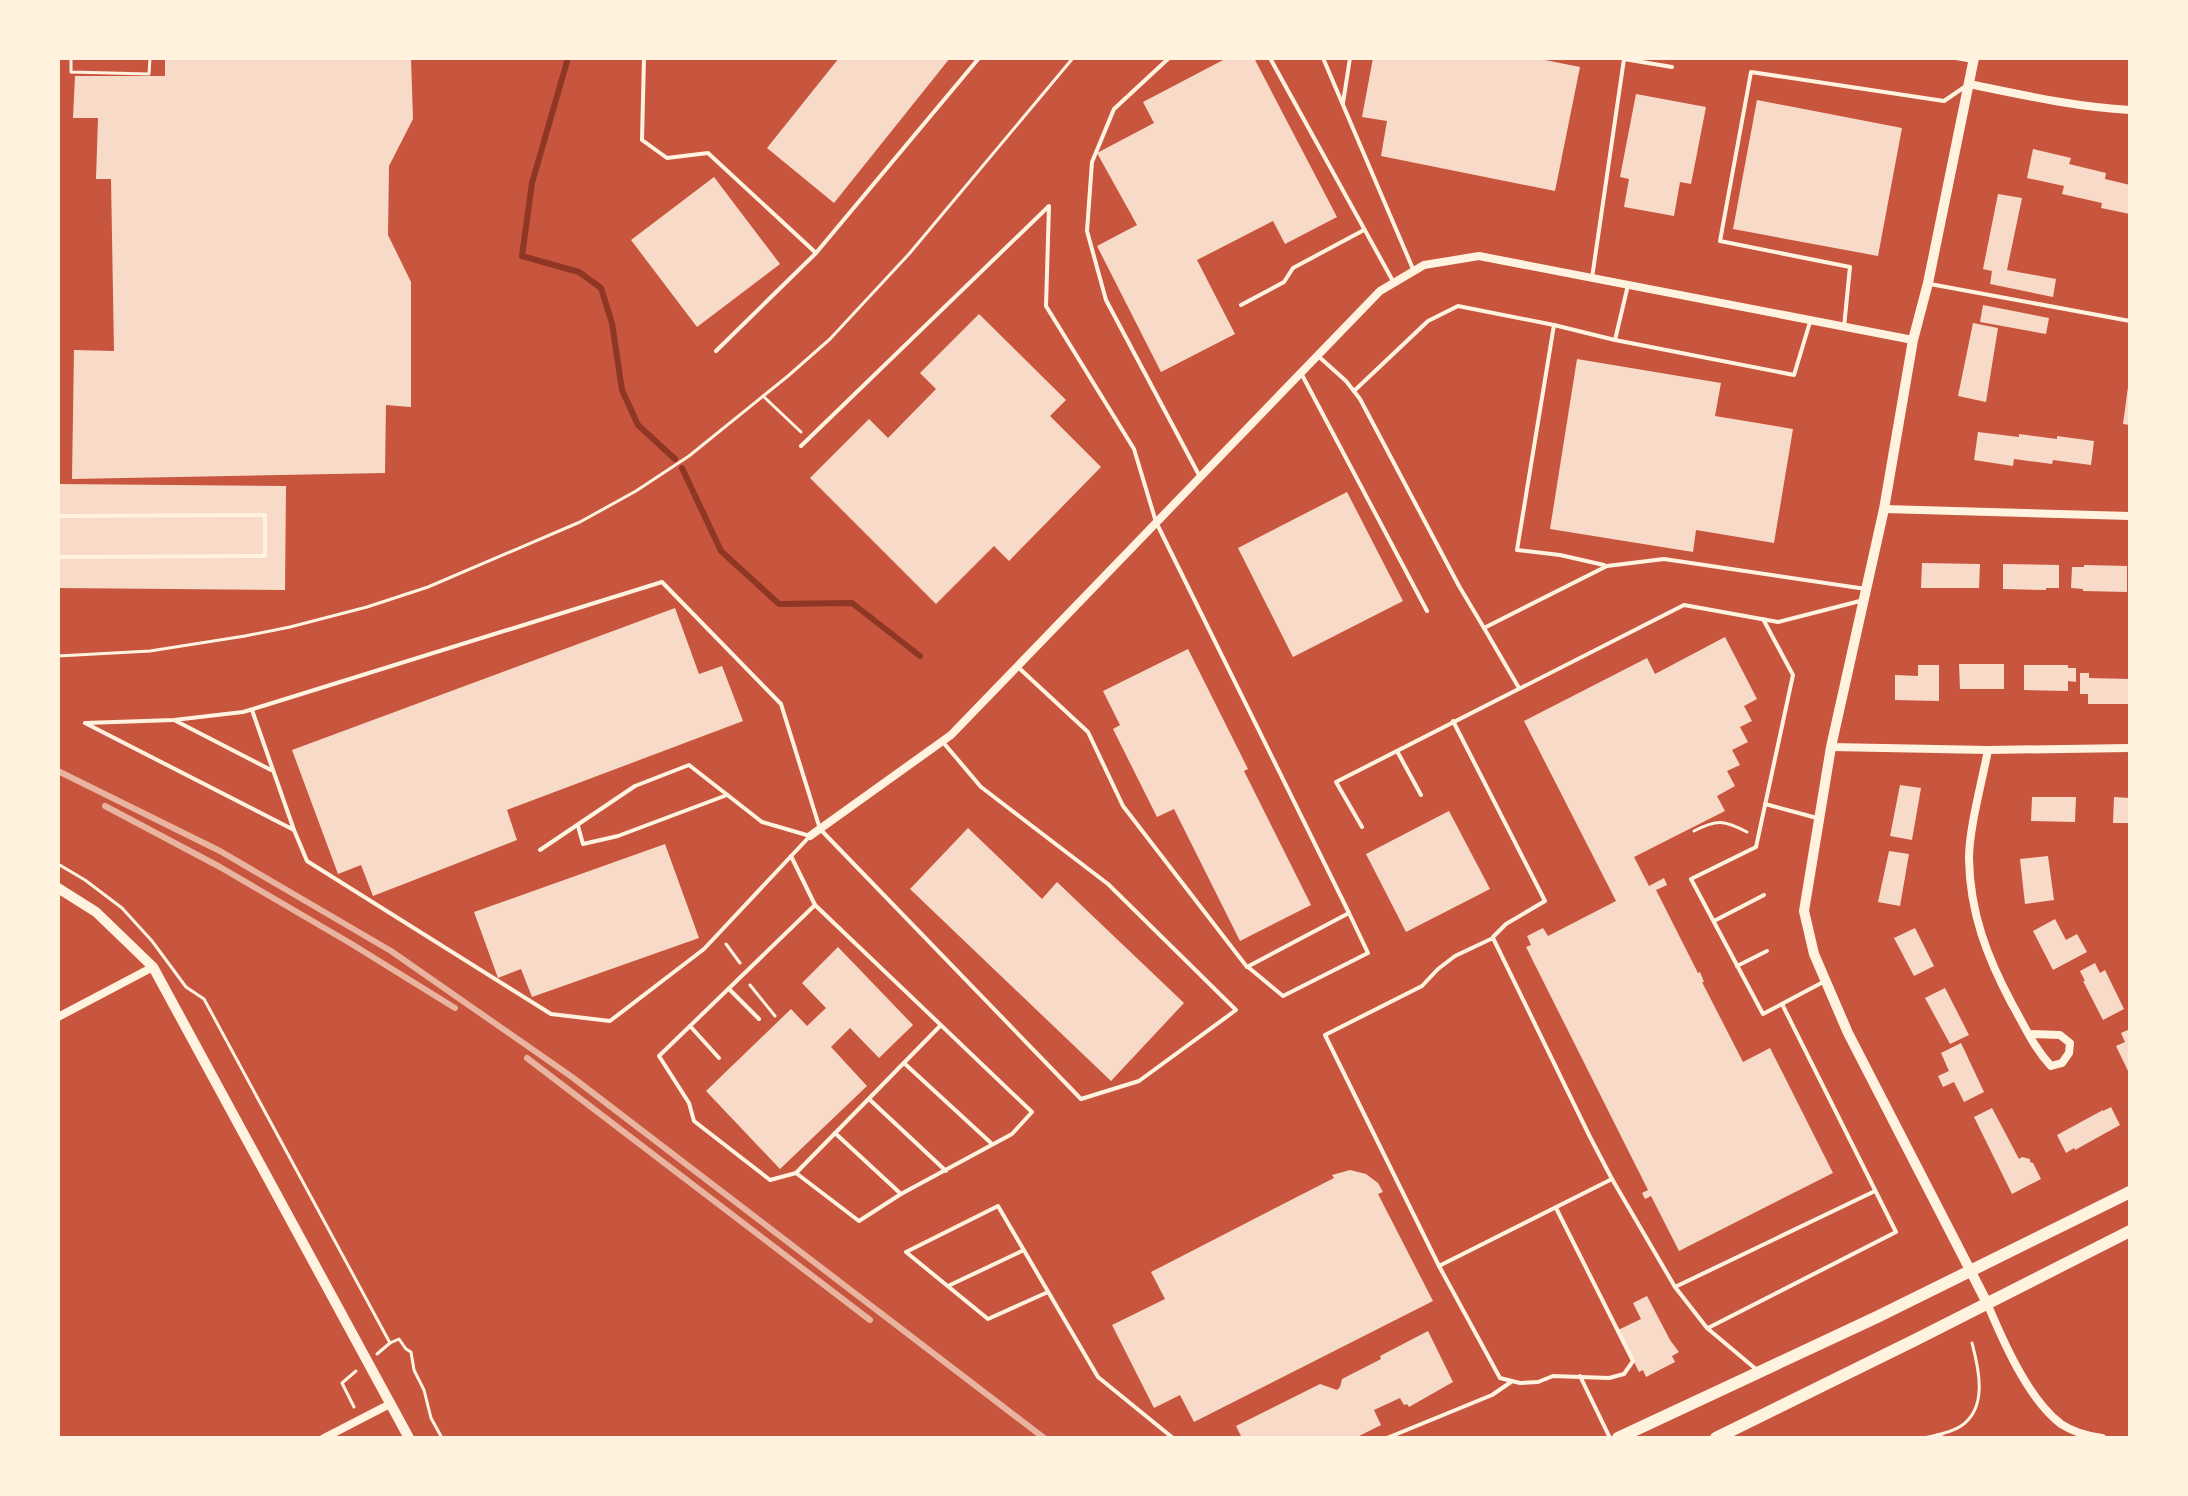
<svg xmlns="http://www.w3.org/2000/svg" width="2188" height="1496" font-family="Figtree,sans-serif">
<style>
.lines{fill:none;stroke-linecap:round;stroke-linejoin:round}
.stream{stroke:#8f3625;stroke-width:6}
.building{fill:#f7dbc8}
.path{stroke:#fff3e0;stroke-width:3}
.service{stroke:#fff3e0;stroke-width:4}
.minor{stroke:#fff3e0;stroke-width:8}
.tertiary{stroke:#fff3e0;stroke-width:10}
.secondary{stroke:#fff3e0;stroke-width:12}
.rail{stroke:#e9b49f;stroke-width:6}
</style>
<rect width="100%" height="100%" fill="#c8553d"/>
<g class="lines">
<g class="stream">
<path d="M568,58L532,183L522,256L579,272L601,288L612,323L622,390L638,425L675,459"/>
<path d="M682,468L721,551L779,604L852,603L920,656"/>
</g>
</g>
<g class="building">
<path d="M165,58H411L413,119L389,166L388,235L411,282V407L386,405L385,473L72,479L74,350L114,351L111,179H96L98,118H73L75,76H165Z"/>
<path d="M839,58H950L834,203L767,148Z"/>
<path d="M1227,58H1254L1337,217L1285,244L1273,221L1197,260L1235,334L1161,372L1097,246L1137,225L1097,153L1154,123L1143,102Z"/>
<path d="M1373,58H1535L1580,67L1555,191L1381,156L1387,121L1362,117Z"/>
<path d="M1636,94L1706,107L1691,184L1680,182L1674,216L1624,207L1629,179L1620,177Z"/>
<path d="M1757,100L1902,128L1878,256L1733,229Z"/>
<path d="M2033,149L2071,158L2069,164L2106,173L2105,179L2130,185V214L2101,208L2102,203L2062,194L2064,186L2027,178Z"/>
<path d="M714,177L780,264L697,327L631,240Z"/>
<path d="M1998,194L2022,198L2007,270L2056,279L2053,297L1990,284L1992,271L1983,269Z"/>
<path d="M1983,305L2049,318L2046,334L1980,322Z"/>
<path d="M979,314L1066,400L1050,416L1101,467L1009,561L994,546L936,604L810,478L869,419L888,438L936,389L920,373Z"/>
<path d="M1973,323L1998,328L1986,402L1958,396Z"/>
<path d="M1577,359L1721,383L1715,416L1793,429L1774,543L1696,530L1693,552L1550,529Z"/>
<path d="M2128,387L2130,388V425L2123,424Z"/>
<path d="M1978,432L2019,437V434L2057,439V436L2094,441L2091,465L2053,460L2052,464L2014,459L2013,466L1974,460Z"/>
<path d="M58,484L286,486L285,590L58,588Z"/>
<path d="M1347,492L1403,601L1293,657L1238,548Z"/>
<path d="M1922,563L1980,564L1979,588H1921Z"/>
<path d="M2003,564L2059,565V588H2046V590L2003,589Z"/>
<path d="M2084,565L2127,566V592L2083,591V589L2071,588L2072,567H2084Z"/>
<path d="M675,608L699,674L722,666L743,721L507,810L517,840L373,896L361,865L338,874L292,750Z"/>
<path d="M1725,637L1757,699L1744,706L1752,721L1740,727L1748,742L1732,750L1740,765L1727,771L1735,786L1717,796L1725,811L1634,857L1649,886L1664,878L1667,885L1656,890L1698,973L1700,972L1704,982H1702L1743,1062L1770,1048L1833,1173L1679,1251L1651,1196L1645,1199L1642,1193L1648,1190L1526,947L1531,945L1527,936L1543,928L1548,936L1616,901L1524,721L1647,658L1655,674Z"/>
<path d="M1188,649L1248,769L1244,771L1311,905L1240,941L1174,809L1157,817L1113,729L1120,725L1103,691Z"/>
<path d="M1959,664H2004V689H1960Z"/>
<path d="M1918,665H1939V701L1895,700V675L1918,676Z"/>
<path d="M2024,665H2068V668H2076V682L2068,681V691L2024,690Z"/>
<path d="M2080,673H2089V678L2130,679V704H2088V694H2080Z"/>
<path d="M1900,785L1921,788L1912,840L1890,836Z"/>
<path d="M2032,797H2076L2075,822L2031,821Z"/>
<path d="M2114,797L2130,798V823H2113Z"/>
<path d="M1449,811L1490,889L1406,932L1366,854Z"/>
<path d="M968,828L1042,899L1057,882L1184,1003L1111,1081L910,889Z"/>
<path d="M665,844L699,938L532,997L521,969L498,978L474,912Z"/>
<path d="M1889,851L1909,854L1900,906L1878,902Z"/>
<path d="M2048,856L2054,900L2025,904L2020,859Z"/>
<path d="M2055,919L2066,940L2077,934L2087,952L2053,970L2033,931Z"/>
<path d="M1915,928L1934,966L1914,976L1894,938Z"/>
<path d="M838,947L913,1025L879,1058L850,1028L831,1047L867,1086L780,1169L706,1091L791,1009L807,1026L826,1008L802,983Z"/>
<path d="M2095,963L2100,973L2105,970L2124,1009L2103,1020L2083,981H2085L2080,971Z"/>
<path d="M1945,988L1969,1035L1950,1044L1925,998Z"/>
<path d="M2130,1029V1075L2116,1046L2125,1042L2121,1033Z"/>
<path d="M1961,1043L1984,1092L1964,1102L1954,1082L1943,1087L1938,1076L1949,1071L1941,1053Z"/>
<path d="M2111,1107L2120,1125L2075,1150L2074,1148L2066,1153L2057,1135L2103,1110V1111Z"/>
<path d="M1992,1108L2019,1159L2022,1157L2030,1159V1162L2033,1163L2041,1179L2012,1194L1974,1117Z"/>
<path d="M1350,1170L1366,1174L1378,1183L1383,1192L1378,1194L1433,1301L1194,1422L1180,1395L1154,1408L1112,1325L1165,1299L1151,1272L1334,1178L1332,1175Z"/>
<path d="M1647,1296L1670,1340L1679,1352L1672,1356L1675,1362L1646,1377L1643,1370L1639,1372L1618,1330L1641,1319L1633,1303Z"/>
<path d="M1428,1331L1453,1382L1409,1407L1407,1404L1404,1405L1400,1398L1374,1410L1381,1425L1355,1438H1242L1236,1426L1320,1384L1337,1390L1340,1387L1342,1379L1381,1359L1380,1356Z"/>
</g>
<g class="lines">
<g class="path">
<path d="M71,58V72L149,74L150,58"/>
<path d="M763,396L801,432"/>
<path d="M58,656L150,651L245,636L290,627L367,607L428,587L580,522L636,491L689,456L788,376L830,339L909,254L1073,58"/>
<path d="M1694,831C1717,819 1724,820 1747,832"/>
<path d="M58,864L85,880L122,908L152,941L186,987L204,999L390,1343L399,1339L406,1349L411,1352L414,1370L424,1390L431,1418L442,1438"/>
<path d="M726,944L740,963"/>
<path d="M750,985L775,1016"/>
<path d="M377,1354L390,1343"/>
<path d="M354,1407L342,1383L356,1371"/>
<path d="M1937,1435L1945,1438"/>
<path d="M1924,1438C1936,1435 1951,1433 1961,1426C1988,1408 1979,1369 1972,1343"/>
</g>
<g class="service">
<path d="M644,58L642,140L667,158L708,153L816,253L979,58"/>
<path d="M1169,58L1114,109L1092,162L1087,231L1106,300L1199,475"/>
<path d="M1270,58L1394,283"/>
<path d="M1323,58L1413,269"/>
<path d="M1956,58L1973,61"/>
<path d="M1343,103L1350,58"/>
<path d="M1592,278L1624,59L1672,67"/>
<path d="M1930,284L2130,321"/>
<path d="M1241,305L1284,282L1293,268L1364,230"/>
<path d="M1554,325L1517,550L1560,555L1604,565"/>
<path d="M1844,327L1850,267L1720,241L1751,72L1944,101L1966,86"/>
<path d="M1615,340L1628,285"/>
<path d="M716,351L816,253"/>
<path d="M1317,355L1346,381L1360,399L1459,586L1484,628"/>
<path d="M1301,373L1427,611"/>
<path d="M1354,391L1428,321L1458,306L1554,325L1615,340L1794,375L1810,322"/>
<path d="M801,446L1049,206L1046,306L1134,449L1156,522L1349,913L1247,967L1123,806L1088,732L1019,668"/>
<path d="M58,516L265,515V556L58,557"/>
<path d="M1763,619L1793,675L1756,847L1691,879L1763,1014L1825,981"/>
<path d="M1519,688L1484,628L1607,566L1664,559L1866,589"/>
<path d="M252,710L294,830L85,723L174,720L243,712L266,705L662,582L781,704L820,829L1081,1099L1139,1081L1236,1010L1108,884L981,787L942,741"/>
<path d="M176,721L271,770"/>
<path d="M1453,721L1545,901L1506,924L1493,937"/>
<path d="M1397,751L1421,795"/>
<path d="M1765,804L1817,818"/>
<path d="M578,826L583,844L618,836L727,795"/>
<path d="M1362,827L1336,782L1684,605L1778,622L1860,601"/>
<path d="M294,830L307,861L551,1014L610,1021L704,949L810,836L762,822L689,765L635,786L540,850"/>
<path d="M791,856L815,905L1032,1112L1012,1134L901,1194L859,1221L796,1173L941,1025"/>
<path d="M1714,921L1764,895"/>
<path d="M1737,966L1767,951"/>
<path d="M1248,967L1283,996L1368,953L1349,913"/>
<path d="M729,989L759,1019"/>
<path d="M690,1026L719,1058"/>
<path d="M904,1063L991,1143"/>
<path d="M869,1099L946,1171"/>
<path d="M835,1133L901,1194"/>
<path d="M796,1173L770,1180L694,1121L689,1103L659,1056L815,905"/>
<path d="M1556,1208L1633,1361L1624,1374L1609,1378L1553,1376L1538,1382L1520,1383L1500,1378L1439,1266L1325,1035L1422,986L1438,969L1455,956L1493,938L1590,1137L1612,1179L1675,1287L1707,1328L1757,1370"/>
<path d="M1439,1266L1612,1179"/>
<path d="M948,1286L1024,1250"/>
<path d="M1675,1287L1875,1191"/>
<path d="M1048,1292L988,1319L906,1252L998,1206L1098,1377L1173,1438"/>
<path d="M1708,1328L1896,1232L1782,1004"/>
<path d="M1580,1376L1610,1438"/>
<path d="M1387,1438L1492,1395L1511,1382"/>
</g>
<g class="minor">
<path d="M1969,84C2023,95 2075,107 2130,110"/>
<path d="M1884,509L2130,516"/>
<path d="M1831,747L1988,750L2130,748"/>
<path d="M1988,750C1982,782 1969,828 1969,859C1970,913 1987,957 2012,1004C2024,1025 2034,1048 2051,1066L2062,1063L2069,1053L2070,1043L2060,1035L2029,1034"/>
<path d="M810,836L951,735L1380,291L1424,265L1479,256L1913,340"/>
<path d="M58,1017L153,967"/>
<path d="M1987,1303C2003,1341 2028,1399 2061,1424C2073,1432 2088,1436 2102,1438"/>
<path d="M324,1438L390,1404"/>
</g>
<g class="tertiary">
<path d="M1974,58L1928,283L1913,340L1884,509L1831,747L1804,911L1814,954L1848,1033L1987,1303"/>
<path d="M58,888L96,912L153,967L409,1438"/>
</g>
<g class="secondary">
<path d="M1618,1438L1877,1317L2130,1192"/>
<path d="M1716,1438L1917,1339L2130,1231"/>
</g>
<g class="rail">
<path d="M58,771L220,851L391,951L572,1077L1044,1438"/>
<path d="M105,806L220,867L350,943L455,1008"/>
<path d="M527,1058L870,1320"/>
</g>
</g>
<rect width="2188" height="1496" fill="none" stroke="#fff3e0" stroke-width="120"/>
</svg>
